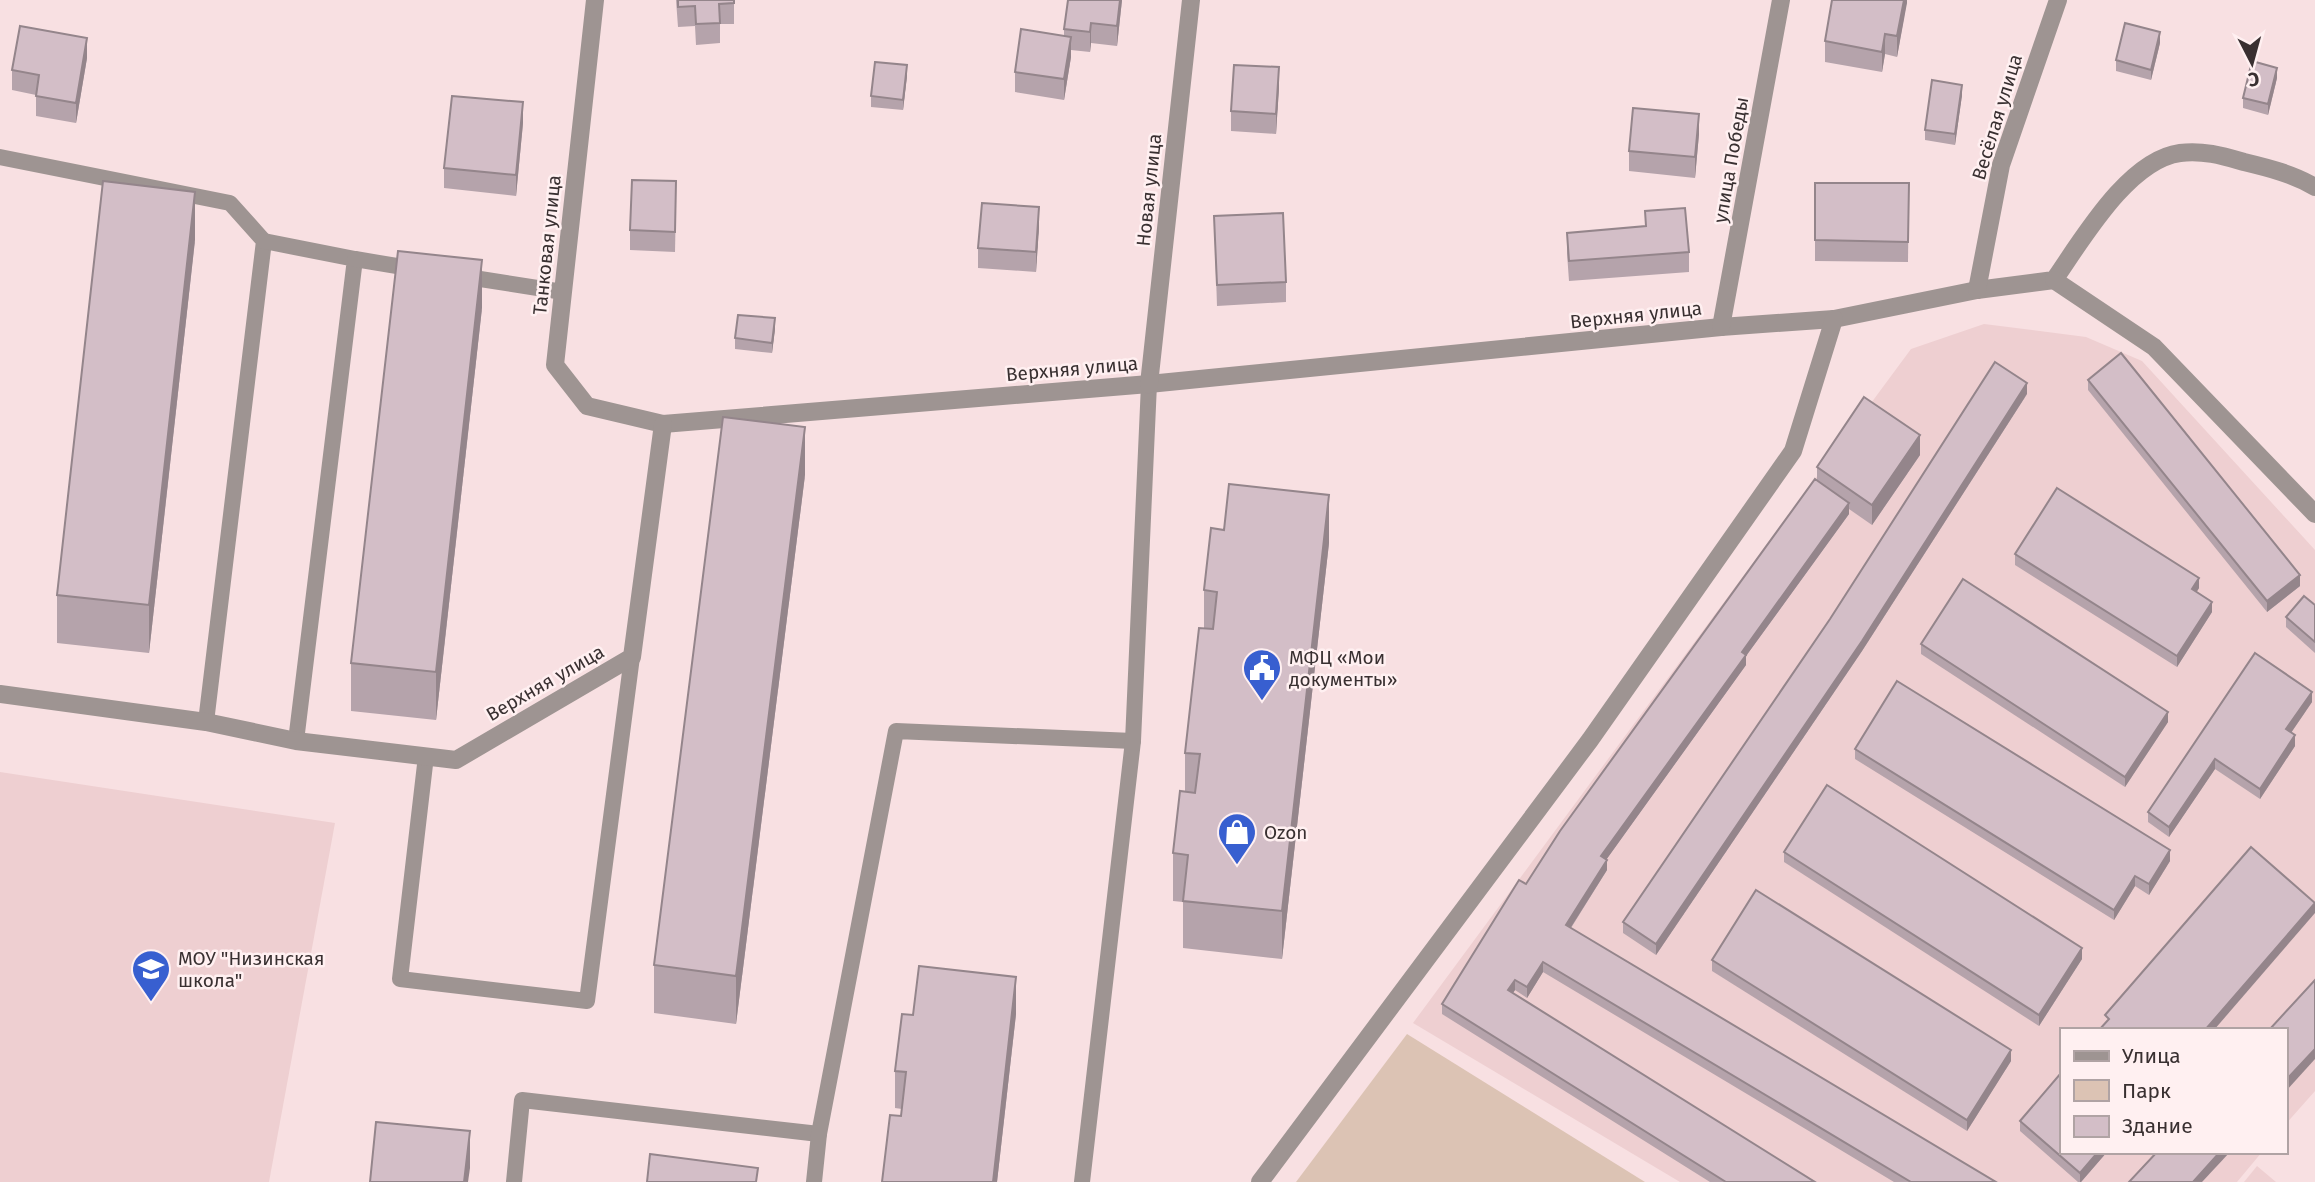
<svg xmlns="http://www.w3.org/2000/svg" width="2315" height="1182" font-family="'Fira Sans',sans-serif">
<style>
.built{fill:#eecfd1}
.green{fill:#dcc3b4}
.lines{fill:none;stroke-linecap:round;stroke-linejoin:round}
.service{stroke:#9e9492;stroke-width:16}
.minor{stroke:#9e9492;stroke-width:18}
.wall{fill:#b5a3ab}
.shaded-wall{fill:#94858b}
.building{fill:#d3bec7;stroke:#94858b;stroke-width:2}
.labels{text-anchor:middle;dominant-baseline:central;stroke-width:5;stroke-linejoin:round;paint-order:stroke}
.street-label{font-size:19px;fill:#393031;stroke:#fff0f1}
.poi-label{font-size:19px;fill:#393031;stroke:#fff0f1;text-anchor:start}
</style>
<rect width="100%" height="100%" fill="#f8e0e2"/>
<g class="built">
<path d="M1984,324L2086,337L2142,361L2315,550V1091L2285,1125V1030H2061V1152H2262L2237,1182H1680L1413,1023L1911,349Z"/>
<path d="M0,772L335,823L269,1182H0Z"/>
<path d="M2257,1166L2276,1182H2244Z"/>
</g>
<path class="green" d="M1407,1034L1645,1182H1296Z"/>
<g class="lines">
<g class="service">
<path d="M0,157L230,203L264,241L206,722"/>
<path d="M264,241L355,259L296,741"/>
<path d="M355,259L415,269"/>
<path d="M461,276L563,292"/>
<path d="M426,756L400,979L587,1001L632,657"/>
<path d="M514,1182L522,1100L819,1134"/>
<path d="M814,1182L819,1134L896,731L1133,741"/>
<path d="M1082,1182L1133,741L1149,384"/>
</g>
<g class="minor">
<path d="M595,0L555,365L587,406L663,424L1149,384L1721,327L1834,319L1977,290L2054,280C2082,240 2128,160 2180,153C2203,150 2223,156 2244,162C2269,168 2293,174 2315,187"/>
<path d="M2054,280L2154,347L2315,514"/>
<path d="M1977,290L2001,165L2058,0"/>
<path d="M1721,327L1781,0"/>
<path d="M1149,384L1191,0"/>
<path d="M0,694L206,722L296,741L456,760L632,657L663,424"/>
<path d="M1260,1182L1590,740L1793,451L1834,319"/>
</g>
</g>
<g class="wall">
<path d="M676,0H734V24H720V43L696,45L695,26L678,27Z"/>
<path d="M1122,0L1117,46L1091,43L1090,52L1071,50V57L1064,100L1015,92V72L1064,36V29Z"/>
<path d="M1907,0L1897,57L1885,54L1882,72L1825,62V41Z"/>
<path d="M2160,43L2151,80L2116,71V60Z"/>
<path d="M87,58L76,123L36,116V95L12,90V70Z"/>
<path d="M907,76L903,110L871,107V96Z"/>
<path d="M2277,78L2268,115L2243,108V98Z"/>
<path d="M1279,87L1276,134L1231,131V111Z"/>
<path d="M1962,95L1955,145L1925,140V130Z"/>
<path d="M523,123L516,196L444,188V168Z"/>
<path d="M1699,134L1695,178L1629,171V151Z"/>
<path d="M1815,183H1909L1908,262L1815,261Z"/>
<path d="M676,202L675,252L630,250V230Z"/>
<path d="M1645,211L1689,252V272L1569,281L1567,253V233L1645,227Z"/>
<path d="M1214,216L1286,282V302L1217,306Z"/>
<path d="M1039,227L1036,272L978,268V248Z"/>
<path d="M195,240L149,653L57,643V595Z"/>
<path d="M482,308L436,720L351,711V663Z"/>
<path d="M775,329L772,353L735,349V338Z"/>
<path d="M2088,380L2300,586L2267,612L2088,390Z"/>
<path d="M2027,394L1862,651L1656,955L1623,933V922Z"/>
<path d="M1920,455L1872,525L1849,509V514L1746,656V665L1606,860L1607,870L1571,928L1996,1182H1894L1543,972L1527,998L1515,990L1513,993L1815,1182H1710L1442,1014V1004L1526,884L1817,480V467Z"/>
<path d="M805,475L736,1024L654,1013V965Z"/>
<path d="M1329,543L1282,959L1183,948V902L1173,901V853L1185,791V753L1204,628V590Z"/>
<path d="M2015,554L2199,588L2196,592L2212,612L2177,667L2015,565Z"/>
<path d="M2315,605V653L2286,627V617Z"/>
<path d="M1921,644L2168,722L2125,787L1921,654Z"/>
<path d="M2255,653L2312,702L2291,733L2295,746L2260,799L2215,769L2169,837L2148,822V812Z"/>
<path d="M1855,749L2170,861L2149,895L2135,886L2114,920L1855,759Z"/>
<path d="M1784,852L2082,959L2039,1026L1784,862Z"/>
<path d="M1712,960L2011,1061L1967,1131L1712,971Z"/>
<path d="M1016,1014L997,1182H882L901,1116L902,1109L895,1108V1071L913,1015Z"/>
<path d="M2020,1121L2061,1152H2107L2081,1182H2078L2020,1131Z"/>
</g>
<g class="shaded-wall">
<path d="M1120,0H1122L1117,46V26Z"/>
<path d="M1904,0H1907V3L1897,57V36Z"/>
<path d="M1091,23V43L1090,52V32Z"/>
<path d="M2160,32V43L2151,80V70Z"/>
<path d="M1885,34V54L1882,72V52Z"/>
<path d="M1071,37V57L1064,100V79Z"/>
<path d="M87,38V58L76,123V103Z"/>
<path d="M907,65V76L903,110V100Z"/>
<path d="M1279,67V87L1276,134V114Z"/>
<path d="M2277,68V78L2268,115V104Z"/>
<path d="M1962,85V95L1955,145V134Z"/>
<path d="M523,102V123L516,196V175Z"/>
<path d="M1699,114V134L1695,178V157Z"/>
<path d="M195,192V240L149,653V605Z"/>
<path d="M1039,207V227L1036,272V252Z"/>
<path d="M482,260V308L436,720V672Z"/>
<path d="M775,318V329L772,353V343Z"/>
<path d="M2027,383V394L1862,651L1656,955V944Z"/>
<path d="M805,427V475L736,1024V976Z"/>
<path d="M1920,435V455L1872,525V505Z"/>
<path d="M1329,495V543L1282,959V911Z"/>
<path d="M1849,503V514L1746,656V665L1601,867V856L1742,652Z"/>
<path d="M2300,575V586L2267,612V601Z"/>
<path d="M2199,578V588L2192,600V589Z"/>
<path d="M2212,602V612L2177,667V656Z"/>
<path d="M2312,692V702L2286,740V729Z"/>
<path d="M2168,712V722L2125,787V777Z"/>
<path d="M2295,735V746L2260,799V789Z"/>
<path d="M2215,759V769L2169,837V827Z"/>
<path d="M2170,850V861L2149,895V884Z"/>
<path d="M1607,860V870L1566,935V925Z"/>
<path d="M2135,876V886L2114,920V910Z"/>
<path d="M2315,903V913L2214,1030H2205Z"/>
<path d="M2082,948V959L2039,1026V1015Z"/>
<path d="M1543,962V972L1527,998V987Z"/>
<path d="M1016,977V1014L997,1182H993Z"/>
<path d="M1515,980V990L1508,1000V990Z"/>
<path d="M2315,1049V1059L2285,1092V1081Z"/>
<path d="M2011,1050V1061L1967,1131V1120Z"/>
<path d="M470,1131V1168L468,1182H464Z"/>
<path d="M2098,1152H2107L2081,1182H2080V1173Z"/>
<path d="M2220,1152H2230L2202,1182H2193Z"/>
</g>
<g class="building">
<path d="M678,0H734V3L719,4L720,23L696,24L695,6L678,7Z"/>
<path d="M1068,0H1120L1117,26L1091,23L1090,32L1064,29Z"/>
<path d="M1832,0H1904L1897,36L1885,34L1882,52L1825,41Z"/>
<path d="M2125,23L2160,32L2151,70L2116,60Z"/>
<path d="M20,26L87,38L76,103L36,96L39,75L12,70Z"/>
<path d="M1021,29L1071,37L1064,79L1015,72Z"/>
<path d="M2252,61L2277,68L2268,104L2243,98Z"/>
<path d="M875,62L907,65L903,100L871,96Z"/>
<path d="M1234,65L1279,67L1276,114L1231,111Z"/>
<path d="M1932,80L1962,85L1955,134L1925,130Z"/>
<path d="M452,96L523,102L516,175L444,168Z"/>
<path d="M1633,108L1699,114L1695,157L1629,151Z"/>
<path d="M632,180L676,181L675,232L630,230Z"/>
<path d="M103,181L195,192L149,605L57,595Z"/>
<path d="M1815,183H1909L1908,242L1815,240Z"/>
<path d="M982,203L1039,207L1036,252L978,248Z"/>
<path d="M1685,208L1689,252L1569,261L1567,233L1646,226L1645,211Z"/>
<path d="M1283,213L1286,282L1217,285L1214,216Z"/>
<path d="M398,251L482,260L436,672L351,663Z"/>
<path d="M738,315L775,318L772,343L735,338Z"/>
<path d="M2121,353L2300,575L2267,601L2088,380Z"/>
<path d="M1995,362L2027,383L1862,641L1656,944L1623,922L1830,619Z"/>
<path d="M1864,397L1920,435L1872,505L1817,467Z"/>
<path d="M723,417L805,427L736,976L654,965Z"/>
<path d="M1815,479L1849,503L1742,652L1746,655L1601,856L1607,860L1566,925L1996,1182H1911L1543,962L1527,987L1515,980L1508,990L1815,1182H1726L1442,1004L1519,880L1526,884L1560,831Z"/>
<path d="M1229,484L1329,495L1282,911L1183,901L1188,855L1173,853L1180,791L1195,793L1200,754L1185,753L1199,628L1213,629L1217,592L1204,590L1211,528L1224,530Z"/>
<path d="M2057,488L2199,578L2192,589L2212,602L2177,656L2015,554Z"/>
<path d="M1963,579L2168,712L2125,777L1921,644Z"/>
<path d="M2304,596L2315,605V642L2286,617Z"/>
<path d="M2255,653L2312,692L2286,729L2295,735L2260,789L2215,759L2169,827L2148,812Z"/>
<path d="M1897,681L2170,850L2149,884L2135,876L2114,910L1855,749Z"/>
<path d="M1827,785L2082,948L2039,1015L1784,852Z"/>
<path d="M2251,847L2315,903L2205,1030H2099L2109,1019L2105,1015Z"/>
<path d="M1756,890L2011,1050L1967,1120L1712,960Z"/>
<path d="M919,966L1016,977L993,1182H882L890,1115L901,1116L906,1072L895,1071L902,1014L913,1015Z"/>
<path d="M2315,980V1049L2285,1081V1030H2269Z"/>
<path d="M2061,1073V1152H2098L2080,1173L2020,1121Z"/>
<path d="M376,1122L470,1131L464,1182H370Z"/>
<path d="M2157,1152H2220L2193,1182H2129Z"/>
<path d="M650,1154L758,1168L756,1182H647Z"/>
</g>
<defs>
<symbol id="civic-pin" viewBox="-11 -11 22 30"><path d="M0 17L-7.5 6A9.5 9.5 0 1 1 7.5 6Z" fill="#385fd0" stroke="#fff0f1"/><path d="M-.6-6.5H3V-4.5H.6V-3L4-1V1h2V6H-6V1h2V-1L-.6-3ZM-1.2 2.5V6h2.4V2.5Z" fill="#fff"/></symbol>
<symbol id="shop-pin" viewBox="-11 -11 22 30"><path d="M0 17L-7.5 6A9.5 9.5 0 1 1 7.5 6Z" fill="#385fd0" stroke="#fff0f1"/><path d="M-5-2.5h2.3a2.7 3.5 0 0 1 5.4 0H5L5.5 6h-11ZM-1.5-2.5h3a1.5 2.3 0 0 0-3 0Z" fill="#fff"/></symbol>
<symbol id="school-pin" viewBox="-11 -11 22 30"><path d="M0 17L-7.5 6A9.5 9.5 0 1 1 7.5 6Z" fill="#385fd0" stroke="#fff0f1"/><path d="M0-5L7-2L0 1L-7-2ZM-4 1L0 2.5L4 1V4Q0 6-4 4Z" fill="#fff"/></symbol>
</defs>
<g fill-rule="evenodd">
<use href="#civic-pin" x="1240" y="646" width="44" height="60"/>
<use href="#shop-pin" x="1215" y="810" width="44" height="60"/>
<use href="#school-pin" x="129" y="947" width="44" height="60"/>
</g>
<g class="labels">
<g class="street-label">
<text transform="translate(1997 117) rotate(-73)">Весёлая улица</text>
<text transform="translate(1731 160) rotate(-80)">улица Победы</text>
<text transform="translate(1149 190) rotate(-84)">Новая улица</text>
<text transform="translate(547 245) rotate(-84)">Танковая улица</text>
<text transform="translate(1636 315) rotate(-6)">Верхняя улица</text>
<text transform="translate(1072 369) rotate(-5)">Верхняя улица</text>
<text transform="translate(545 683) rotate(-30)">Верхняя улица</text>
</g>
<g class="poi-label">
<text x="1289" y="657">МФЦ «Мои<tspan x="1289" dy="22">документы»</tspan></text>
<text x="1264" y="832">Ozon</text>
<text x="178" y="958">МОУ "Низинская<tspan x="178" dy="22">школа"</tspan></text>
</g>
</g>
<rect x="2060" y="1028" width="228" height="126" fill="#fff0f1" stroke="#b0a3a4" stroke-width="2"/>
<rect x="2074" y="1051" width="35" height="10" fill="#9e9492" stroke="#b0a3a4" stroke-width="2"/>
<text x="2122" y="1063" font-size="21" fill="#393031">Улица</text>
<rect x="2074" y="1080" width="35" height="21" fill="#dcc3b4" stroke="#b0a3a4" stroke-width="2"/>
<text x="2122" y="1098" font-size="21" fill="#393031">Парк</text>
<rect x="2074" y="1116" width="35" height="21" fill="#d3bec7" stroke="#b0a3a4" stroke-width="2"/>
<text x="2122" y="1133" font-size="21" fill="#393031">Здание</text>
<g transform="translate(2252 63) rotate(174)" stroke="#fff0f1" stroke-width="5" paint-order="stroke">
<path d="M0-5L12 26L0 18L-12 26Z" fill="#393031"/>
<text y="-10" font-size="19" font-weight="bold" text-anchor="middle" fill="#393031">С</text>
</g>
</svg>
